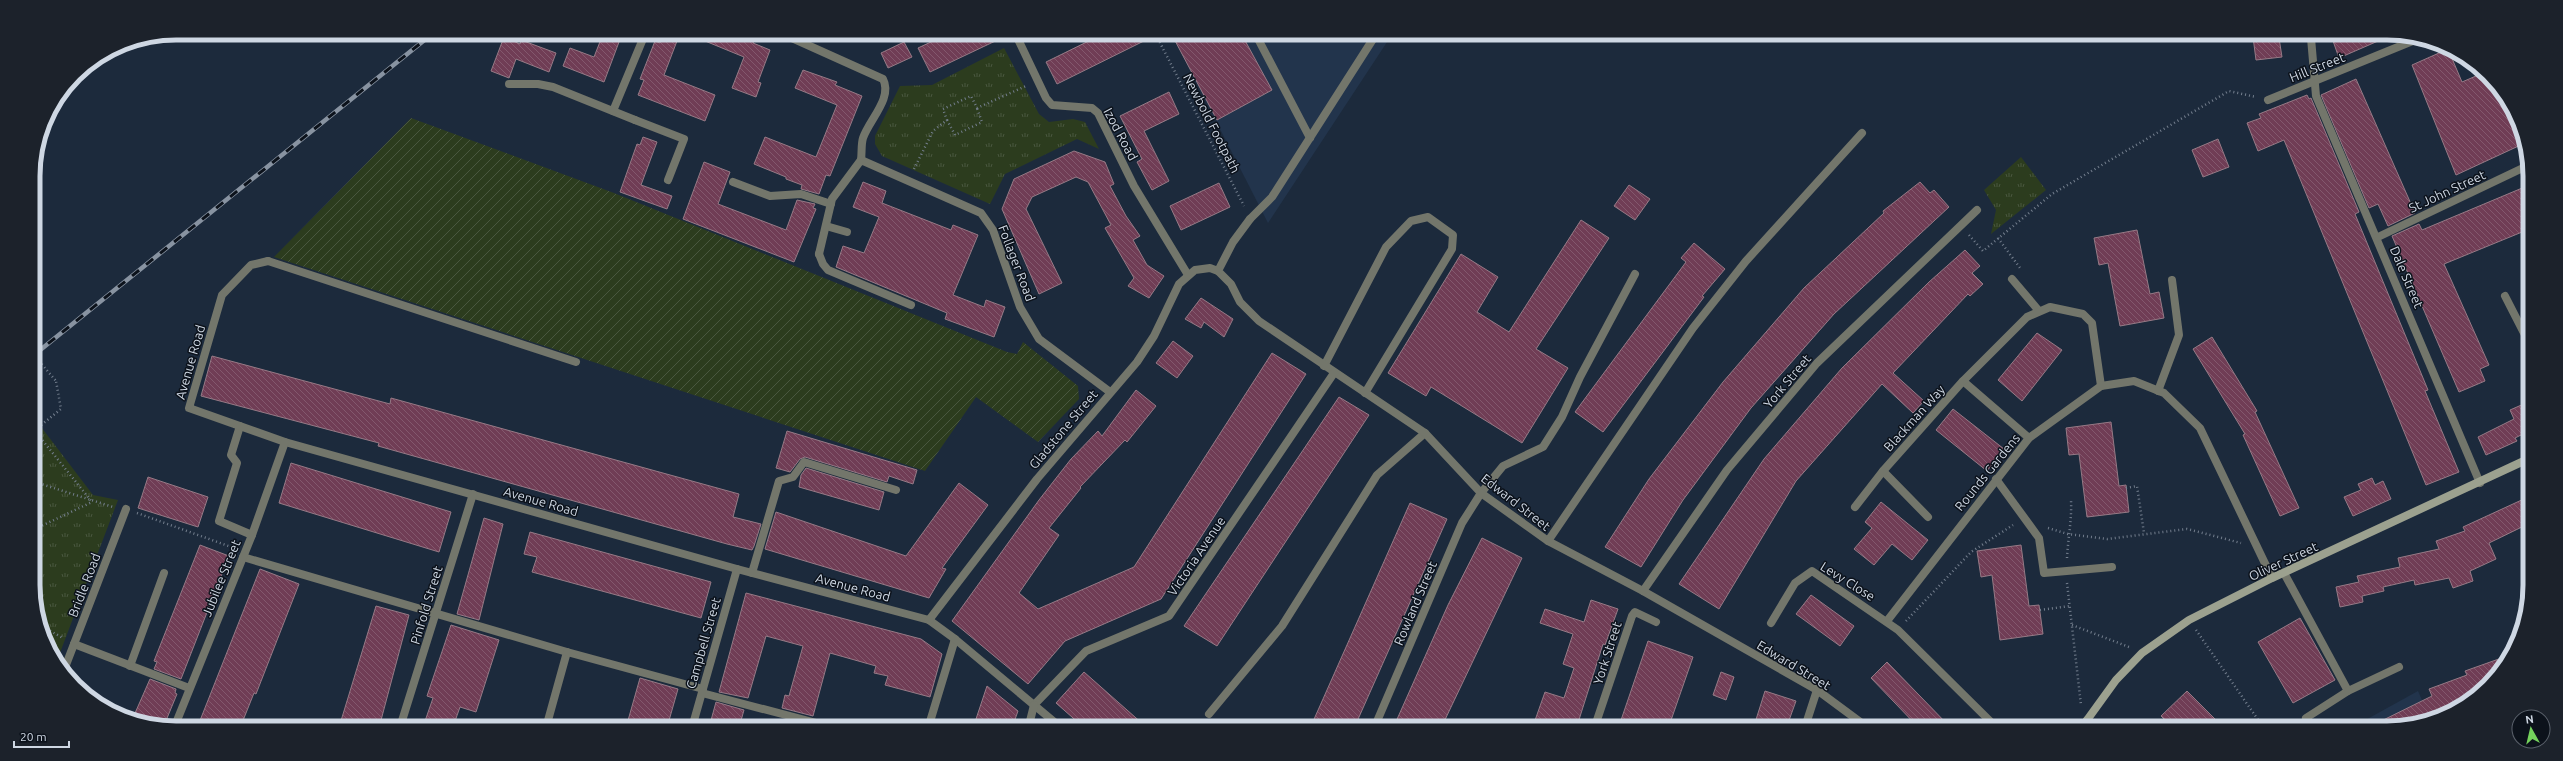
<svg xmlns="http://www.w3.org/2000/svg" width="2563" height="761" font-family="Ubuntu,sans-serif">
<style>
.built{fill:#22344c}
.park{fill:url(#park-tufts)}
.garden{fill:url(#garden-furrows)}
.water{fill:url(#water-rules)}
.building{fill:url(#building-back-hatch);stroke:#967a86}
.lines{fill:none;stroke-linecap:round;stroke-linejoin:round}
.path{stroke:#747f8e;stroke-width:2.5;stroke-dasharray:1 3;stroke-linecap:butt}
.lane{stroke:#73766b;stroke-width:8}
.street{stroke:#73766b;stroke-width:8}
.secondary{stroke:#9ca18f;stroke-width:8}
.rail-casing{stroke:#8893a1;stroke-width:4.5}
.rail{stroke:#0c121b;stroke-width:3;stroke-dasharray:9;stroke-linecap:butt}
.path-bridge{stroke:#747f8e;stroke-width:2.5;stroke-dasharray:1 3;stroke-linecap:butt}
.labels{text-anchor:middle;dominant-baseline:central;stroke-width:3;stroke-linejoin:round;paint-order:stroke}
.street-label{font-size:13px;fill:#ced7e3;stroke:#0c121b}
.rim{fill:none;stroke:#ced7e3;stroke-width:5}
</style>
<defs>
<pattern id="park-tufts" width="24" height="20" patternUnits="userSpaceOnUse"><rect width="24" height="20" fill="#2c3c1e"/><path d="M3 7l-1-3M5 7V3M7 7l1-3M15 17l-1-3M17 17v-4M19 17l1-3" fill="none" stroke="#49573f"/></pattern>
<pattern id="garden-furrows" width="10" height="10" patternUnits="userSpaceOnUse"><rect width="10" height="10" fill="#2c3c1e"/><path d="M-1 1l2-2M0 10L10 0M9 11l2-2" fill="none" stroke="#49573f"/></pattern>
<pattern id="water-rules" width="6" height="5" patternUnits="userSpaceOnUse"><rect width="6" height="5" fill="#35567f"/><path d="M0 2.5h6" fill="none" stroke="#516e91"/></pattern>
<pattern id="building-back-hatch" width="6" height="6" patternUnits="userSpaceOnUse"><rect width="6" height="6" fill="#703d55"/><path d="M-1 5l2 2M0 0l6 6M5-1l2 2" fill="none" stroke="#83586d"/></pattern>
</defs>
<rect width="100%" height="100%" fill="#1c2a3c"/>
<g class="built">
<path d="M1172,35L1391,36L1268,223Z"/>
<path d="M2418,691L2431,721L2396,728H2351Z"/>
</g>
<g class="park">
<path d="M1004,48L1039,114L1049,122L1073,119L1085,122L1099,149L1077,139L1005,174L990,204L882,156L875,144V136L900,86L932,85Z"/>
<path d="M2021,157L2046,190L1991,234L1996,210L1984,190Z"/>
<path d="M35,419L93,495L118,500L58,658L36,613Z"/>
</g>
<path class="garden" d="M411,118L614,193L1007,352L1017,354L1023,342L1078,386L1079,399L1038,442L976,397L925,471L274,257Z"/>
<path class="water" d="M141,40L89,65L122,44Z"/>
<g class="building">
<path d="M603,34H622L604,82L563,66L570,48L594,57Z"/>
<path d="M688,34H744L755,38L753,43L770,50L758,82L761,83L756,97L732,88L744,57Z"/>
<path d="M946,35H1008L930,72L918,48Z"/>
<path d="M1101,35H1156L1057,84L1046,62Z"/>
<path d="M1172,35H1242L1272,90L1217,120Z"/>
<path d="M663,36L677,41L664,75L715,95L705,121L638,95L644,80L640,79L655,41L660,43Z"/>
<path d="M504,37L520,44L521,40L556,53L549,72L516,59L509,78L491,71Z"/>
<path d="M2253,37L2279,38L2282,57L2256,60Z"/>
<path d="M2332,38H2385L2339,58Z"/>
<path d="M904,42L912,57L888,68L881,53Z"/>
<path d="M2448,49L2462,82L2483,73L2494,82L2525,143L2456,175L2412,65Z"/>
<path d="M803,70L837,82L835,85L862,96L830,176L826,175L819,194L801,189L802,185L786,179V177L754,164L765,137L816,157L837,105L795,88Z"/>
<path d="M2356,79L2415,213L2388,226L2378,204L2369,208L2321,95Z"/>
<path d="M1169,92L1179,114L1144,131L1169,181L1152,190L1137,162L1142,159L1120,116Z"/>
<path d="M2307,95L2309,99L2311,98L2359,212L2355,214L2428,390L2425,391L2459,472L2426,485L2284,140L2258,151L2247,123L2261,118L2259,114Z"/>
<path d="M643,137L657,142L641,185L672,196L667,209L620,192L637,144L640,145Z"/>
<path d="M2218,139L2229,167L2203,177L2192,150Z"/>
<path d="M1074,151L1105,162L1114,184L1110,186L1126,216L1140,236L1133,240L1147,265L1164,276L1149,298L1128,286L1134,278L1105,228L1111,225L1088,182L1076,177L1032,197L1026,209L1062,283L1039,294L1002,209L1014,179Z"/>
<path d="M704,162L730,172L718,204L786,230L797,200L815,204L813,208L816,209L794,262L683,219Z"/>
<path d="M863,182L886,191L882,203L951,230L953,225L978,235L953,295L984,307L986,300L1005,307L994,337L945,319L947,313L836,267L843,246L864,253L879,217L853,207Z"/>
<path d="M1920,182L1930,193L1934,190L1949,207L1834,314L1751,408L1683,500L1641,567L1605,547L1649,479L1723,382L1804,288L1884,213L1883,211Z"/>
<path d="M1219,183L1230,207L1181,230L1170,206Z"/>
<path d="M1629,185L1650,199L1635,220L1614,206Z"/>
<path d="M2527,186V230L2444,264L2489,365L2480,369L2485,381L2459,392L2392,236L2419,224L2422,230Z"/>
<path d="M1581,220L1609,238L1536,349L1568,368L1522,443L1431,387L1426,396L1388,373L1461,254L1498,277L1477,312L1509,332Z"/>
<path d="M2137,230L2150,294L2159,292L2164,318L2120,326L2108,263L2099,265L2094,238Z"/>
<path d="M1694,243L1725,269L1702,296L1704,297L1603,432L1575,412L1686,262L1681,258Z"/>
<path d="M1965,250L1980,266L1972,273L1983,284L1970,296L1968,294L1893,373L1924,401L1913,413L1882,384L1796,481L1719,609L1679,584L1764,459L1842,368L1929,282Z"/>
<path d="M1201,298L1233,319L1224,337L1204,322L1201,328L1185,319Z"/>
<path d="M2037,333L2062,350L2022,401L1998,380Z"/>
<path d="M2212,337L2257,411L2255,412L2299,508L2280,516L2243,435L2245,434L2193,349Z"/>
<path d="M1173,341L1193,356L1177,378L1156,363Z"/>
<path d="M1272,353L1306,374L1161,599L1065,641L1028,684L952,621L1039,500L1071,459L1098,431L1102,436L1136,390L1156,406L1127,442L1125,440L1080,487L1081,488L1049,528L1059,535L1019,593L1038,609L1134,567Z"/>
<path d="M212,356L390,404L391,398L739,494L733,517L761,524L754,546L752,550L727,544L378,446L379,443L201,396Z"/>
<path d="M1339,397L1369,415L1217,646L1184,626Z"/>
<path d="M2526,403V445L2521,435L2515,438L2517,441L2486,455L2478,437L2514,419L2510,410Z"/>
<path d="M1953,409L2004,449L1987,471L1936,430Z"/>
<path d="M2111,422L2119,486L2126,485L2129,512L2087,517L2079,454L2069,455L2066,428Z"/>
<path d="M787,431L917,470L913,484L889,476L887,482L805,457L800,459L790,472L776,468Z"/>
<path d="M291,463L451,512L439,552L279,503Z"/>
<path d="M806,468L884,492L879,510L799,487L801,475Z"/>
<path d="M148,477L208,497L198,527L138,508Z"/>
<path d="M2372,478L2375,485L2383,481L2391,499L2353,516L2344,497L2361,490L2358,484Z"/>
<path d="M959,483L988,505L942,568L946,569L929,598L765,549L776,512L906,556Z"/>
<path d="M2526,498V525L2489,543L2496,559L2470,571L2473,581L2453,588L2449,578L2415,585L2414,580L2383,587L2384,591L2362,596L2363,602L2340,607L2336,587L2359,582L2357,576L2400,567L2398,558L2439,549L2436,541L2465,531L2463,527Z"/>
<path d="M1881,502L1928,540L1912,560L1892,544L1874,565L1854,549L1872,528L1865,522Z"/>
<path d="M1410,503L1447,519L1355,726H1311Z"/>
<path d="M484,518L503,524L479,620L457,614Z"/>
<path d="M530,532L711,582L701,618L532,572L537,557L524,554Z"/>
<path d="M1482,538L1522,558L1442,726H1394L1448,605Z"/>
<path d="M200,545L229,556L181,679L154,669L157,662L154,661Z"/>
<path d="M2021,545L2029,606L2039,605L2043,634L2000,640L1992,575L1981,577L1977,551Z"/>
<path d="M260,569L299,584L256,694L254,693L242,723H199Z"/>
<path d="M746,593L921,639L942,654L930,697L885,685L888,676L874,673L876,666L830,653L813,716L782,708L785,695L789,696L803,646L766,636L748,698L719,692Z"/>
<path d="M1811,595L1854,626L1840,646L1796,614Z"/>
<path d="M1591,600L1618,609L1605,645L1603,644L1577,726H1533L1545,692L1564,698L1574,668L1563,664L1573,634L1540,623L1545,609L1584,622Z"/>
<path d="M376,606L409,615L380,724H340Z"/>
<path d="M2300,618L2335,680L2293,703L2258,642Z"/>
<path d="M451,625L499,640L476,712L460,707L454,724H424L433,698L427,696Z"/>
<path d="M1648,641L1693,657L1669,726H1619Z"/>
<path d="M2510,655L2506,664L2474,698L2433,720L2396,728H2367L2432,696L2429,689L2467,675L2465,671Z"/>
<path d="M1887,662L1950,727H1918L1871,678Z"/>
<path d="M1084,672L1144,725H1081L1056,703Z"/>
<path d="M1721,672L1734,677L1726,700L1713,695Z"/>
<path d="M640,678L678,689L668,724H627Z"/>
<path d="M150,679L176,689L175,693L177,694L165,723H139L132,720Z"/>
<path d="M987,686L1018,711L1013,725H974Z"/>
<path d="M1765,691L1796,701L1787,726H1754Z"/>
<path d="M2187,691L2223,727H2172L2161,716Z"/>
<path d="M716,702L744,710L740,724H710Z"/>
</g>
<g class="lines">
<g class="path">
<path d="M1156,35L1244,206"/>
<path d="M947,120L955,135L982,122L977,108"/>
<path d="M914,169L933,131L947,120L943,109L971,96L977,108L1026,86"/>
<path d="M1969,235L1983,251L2052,194L2229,91L2256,97"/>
<path d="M1998,238L2020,268"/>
<path d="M35,430L61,409L56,381"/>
<path d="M35,431L92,502"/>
<path d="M35,482L113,507"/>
<path d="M2126,488L2137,486L2144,533"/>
<path d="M137,513L234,548"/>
<path d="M2048,528L2068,534L2107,539L2187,529L2241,543"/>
<path d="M35,529L92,502"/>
<path d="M2067,558C2068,538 2072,520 2071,500"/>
<path d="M2067,583L2081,705"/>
<path d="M2040,610L2070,606"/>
<path d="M1906,621L1971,552L2013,525"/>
<path d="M2072,625L2129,647"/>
<path d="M43,627L63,638"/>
<path d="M2196,630L2263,727"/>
</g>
<g class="lane">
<path d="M1256,35L1310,138"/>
<path d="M635,120L684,139L668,180"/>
<path d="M733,182L770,196L801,194L831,204"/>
<path d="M1250,219L1272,197L1375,36"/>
<path d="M819,254L823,264L828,270L911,305"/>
<path d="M268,261L576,362"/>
<path d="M2012,279L2039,311"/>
<path d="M2505,296L2526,337"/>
<path d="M1324,366L1386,247L1411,221L1428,217L1453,235L1452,249L1365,393"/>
<path d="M2158,391L2179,335L2172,280"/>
<path d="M240,426L231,455L237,463L219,521L252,535"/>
<path d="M1996,479L2039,538L2044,573L2112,567"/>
<path d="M1481,493L1503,466L1543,447L1562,417L1580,377L1635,274"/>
<path d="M1548,541L1693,328L1746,261L1862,133"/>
<path d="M243,557L567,652L547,724"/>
<path d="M752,573L779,481L793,477L804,462L896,490"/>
<path d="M2284,573L2348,691L2399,667"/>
<path d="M567,652L703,689"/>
<path d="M130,666L164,573"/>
<path d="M702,693L824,725"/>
<path d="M1209,714L1282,626L1377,475L1425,433"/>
<path d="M2306,718L2348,691"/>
<path d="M2087,720L2095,727"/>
<path d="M929,725L955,639"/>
</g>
<g class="street">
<path d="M783,34L883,79C893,98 869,120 863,138C861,144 862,153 861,160"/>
<path d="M1016,35L1046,98L1052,105L1092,108L1098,113L1134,186L1188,275"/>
<path d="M2311,38L2316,96L2480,483"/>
<path d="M509,84H538L553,87L635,120"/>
<path d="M2268,100L2420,38"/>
<path d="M613,111L645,34"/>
<path d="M1250,219L1233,242L1218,271L1231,284L1240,302L1259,321L1425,433L1481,493L1548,541L1643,591L1817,690L1867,727"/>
<path d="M826,226L847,232"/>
<path d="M2378,237L2527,166"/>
<path d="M819,254L832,199L861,160L981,213L993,230L1020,307L1039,339L1110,392"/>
<path d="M268,261L251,265L222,295L189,408L285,442L737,569L929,620L955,639L1058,725"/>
<path d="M1963,381L2029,438"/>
<path d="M1883,471L1928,517"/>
<path d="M1855,507L1883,471L1963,381L2027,317L2050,307L2083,314L2092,323L2101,386"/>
<path d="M1643,591L1727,470L1817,363L1977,210"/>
<path d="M929,620L1037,479L1137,362L1154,336L1179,284L1195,270L1210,268L1218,271"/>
<path d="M1887,621L2029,438L2101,386L2134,381L2164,393L2200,428L2272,578"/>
<path d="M1771,623L1795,583L1812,571L1898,630L1994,725"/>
<path d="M74,644L189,688"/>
<path d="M64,670L126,509"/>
<path d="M1034,705L1086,651L1169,616L1334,373"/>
<path d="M176,723L252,535L285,442"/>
<path d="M401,724L473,494"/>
<path d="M693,724L737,569"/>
<path d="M1029,725L1034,705"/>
<path d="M1375,726L1462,523L1481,493"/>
<path d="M1595,726L1632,616L1635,612L1656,622"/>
<path d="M1805,727L1817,690"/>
</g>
<path class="secondary" d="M2082,727L2116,680L2142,653L2189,620L2272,578L2526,460"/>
<defs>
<path id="rail" d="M34,355L432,34"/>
</defs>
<use href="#rail" class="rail-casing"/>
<use href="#rail" class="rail"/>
<path class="path-bridge" d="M34,355L56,381"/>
</g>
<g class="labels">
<g class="street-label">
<text transform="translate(2317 67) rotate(-22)">Hill Street</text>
<text transform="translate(1212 123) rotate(63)">Newbold Footpath</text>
<text transform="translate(1121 134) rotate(62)">Izod Road</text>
<text transform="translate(2447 191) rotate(-25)">St John Street</text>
<text transform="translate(1017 263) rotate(69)">Follager Road</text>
<text transform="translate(2407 277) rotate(67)">Dale Street</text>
<text transform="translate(190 362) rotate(-74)">Avenue Road</text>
<text transform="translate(1787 381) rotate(-50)">York Street</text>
<text transform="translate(1914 418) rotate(-48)">Blackman Way</text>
<text transform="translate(1063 429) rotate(-50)">Gladstone Street</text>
<text transform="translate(1987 472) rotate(-51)">Rounds Gardens</text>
<text transform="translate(541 501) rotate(16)">Avenue Road</text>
<text transform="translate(1516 502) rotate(38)">Edward Street</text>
<text transform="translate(1196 556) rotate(-56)">Victoria Avenue</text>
<text transform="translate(2283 561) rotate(-25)">Oliver Street</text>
<text transform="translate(221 578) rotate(-68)">Jubilee Street</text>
<text transform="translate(1848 581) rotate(32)">Levy Close</text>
<text transform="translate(84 585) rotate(-69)">Bridle Road</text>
<text transform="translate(853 587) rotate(15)">Avenue Road</text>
<text transform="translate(1415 603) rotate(-67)">Rowland Street</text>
<text transform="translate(426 605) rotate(-73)">Pinfold Street</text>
<text transform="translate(703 643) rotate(-74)">Campbell Street</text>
<text transform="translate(1607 653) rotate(-72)">York Street</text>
<text transform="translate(1794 665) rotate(31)">Edward Street</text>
</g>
</g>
<path d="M0 0H2563V761H0ZM176 40H2387A136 136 0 0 1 2523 176V585A136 136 0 0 1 2387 721H176A136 136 0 0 1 40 585V176A136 136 0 0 1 176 40Z" fill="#1c222b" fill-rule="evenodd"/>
<path class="rim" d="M176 40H2387A136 136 0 0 1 2523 176V585A136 136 0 0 1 2387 721H176A136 136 0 0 1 40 585V176A136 136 0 0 1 176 40Z"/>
<g transform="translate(2531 729) rotate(352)"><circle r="19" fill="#0c121b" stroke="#5a616b"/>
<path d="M0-3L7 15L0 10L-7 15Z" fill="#74d25c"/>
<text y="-6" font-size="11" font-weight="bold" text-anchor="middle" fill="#ced7e3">N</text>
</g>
<path d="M14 741v6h55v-6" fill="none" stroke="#ced7e3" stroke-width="2"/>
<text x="20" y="741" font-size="12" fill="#ced7e3" stroke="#0c121b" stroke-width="3" paint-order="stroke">20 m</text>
</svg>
